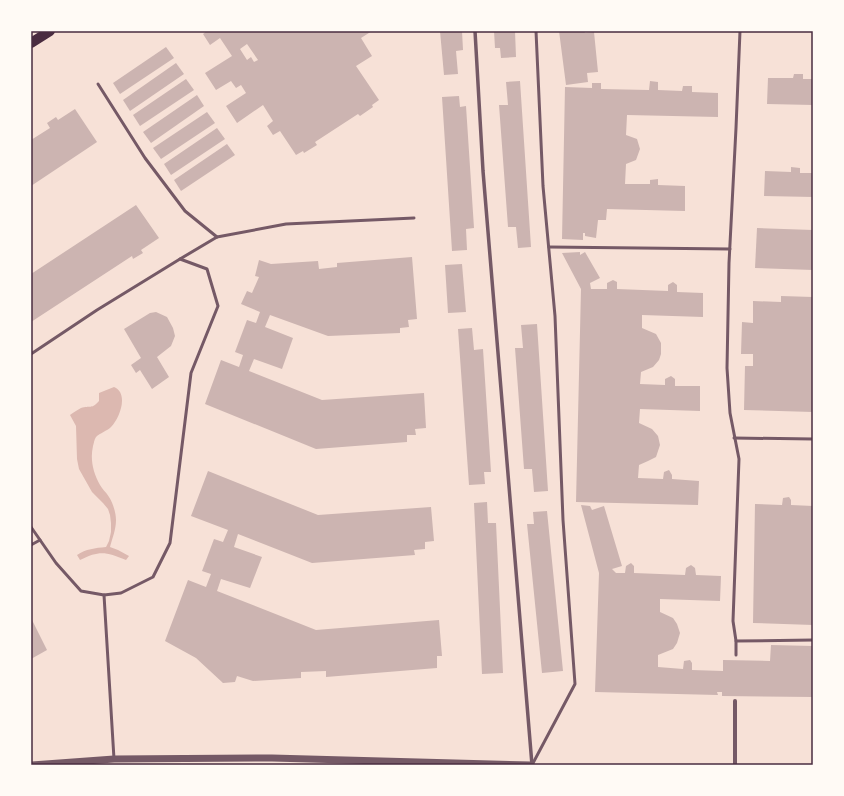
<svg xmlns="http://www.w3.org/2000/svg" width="844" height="796" font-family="Helvetica,sans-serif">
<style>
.water{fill:#dcb8b0}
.building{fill:#ccb4b1;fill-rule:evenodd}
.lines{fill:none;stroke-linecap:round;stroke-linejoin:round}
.service{stroke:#755966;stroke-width:3}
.pedestrian{stroke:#755966;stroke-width:3.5}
.minor{stroke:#755966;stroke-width:4}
.tertiary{stroke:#755966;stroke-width:7}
.primary{stroke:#4a2c40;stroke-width:10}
.neatline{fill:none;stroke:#4a2c40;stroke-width:1.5}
</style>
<rect width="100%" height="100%" fill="#f7e1d7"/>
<path class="water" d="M114,387C129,393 120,418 111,427C107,431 100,433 96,437C94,440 94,443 93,446C90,459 93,473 100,485C102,489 106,492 109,497C113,503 116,513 116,520C116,530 112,539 110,547L118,550L129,556L126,560C106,552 100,550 80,560L77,555C86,549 95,548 106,547L109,541L111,532V523L110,515L108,509L103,503L92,492L79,469L77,459L76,426L70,415C73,413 77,410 81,408C90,405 91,410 99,401V393Z"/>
<g class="building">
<path d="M207,31H372L361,38L372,56L356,66L379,100L372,105L373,107L360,116L358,114L315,142L317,145L304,153L303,151L296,155L280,131L273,135L267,126L273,121L263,105L237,123L226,106L246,93L241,85L236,88L231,81L216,90L205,73L232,56L220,38L210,45L203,34ZM247,44L258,60L254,62L251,57L247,60L240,49Z"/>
<path d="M440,31H462L463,50L456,51L458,74L444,75Z"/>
<path d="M494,31H515L516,57L501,58L500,48H495Z"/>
<path d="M559,31H584L585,33L594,32L598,72L587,73L588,82L566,85Z"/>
<path d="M166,47L174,58L120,94L113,83Z"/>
<path d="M176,63L184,74L130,111L123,100Z"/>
<path d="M794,74H803V79H813V105L767,104L768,78H793Z"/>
<path d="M186,79L194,90L140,126L133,115Z"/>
<path d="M520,81L531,247L518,248L516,227H508L499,105H508L506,82Z"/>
<path d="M650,81L658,82V90L682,91L683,86H692V92L718,93V117L627,115L626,135L637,139L640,149L636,160L626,164L625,184H650V180L658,179V185L685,186V211L607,209L606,220H598L596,238L585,236V233H583V240L562,239L565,87L592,88V83H601V89L649,90Z"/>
<path d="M197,95L204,106L151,143L143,132Z"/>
<path d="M459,96L460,107L466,106L474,228L466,229L467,250L452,251L442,97Z"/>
<path d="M75,109L97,142L31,186V140L50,128L47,123L56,117L58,120Z"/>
<path d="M207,112L215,123L161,159L153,148Z"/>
<path d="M217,128L225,139L171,175L164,164Z"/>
<path d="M227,144L235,155L181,191L174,180Z"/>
<path d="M791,167L800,168V173H813V197L764,196L765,171L791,172Z"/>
<path d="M136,205L159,238L141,250L143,253L133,259L132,256L31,322V274Z"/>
<path d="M757,228L813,230V270L755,268Z"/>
<path d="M580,252V255L585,252L600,278L590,283L591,289H607V283L613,280L617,282V289L668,291V285L673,282L677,285V292L703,293V317L642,315V328L656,334L661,343V354L659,360L653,367L641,372L640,384L665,385V379L671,376L675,379V386H700V411L640,409L639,423L652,429L658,436L660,445L656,457L648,461L639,465L638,478L663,479L664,472L669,470L672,475V479L699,481L698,505L576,502L581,289L562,253Z"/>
<path d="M412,257L417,319L408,320L409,327L400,328V333L328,336L270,315L265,327L293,338L282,369L254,359L249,371L322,400L424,393L426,428L415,429L416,435H407V442L316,449L205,404L221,360L239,367L243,355L235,352L247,320L256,323L260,312L241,304L247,291L252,293L259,277L255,276L259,260L271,264L318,261L319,269L337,267V263Z"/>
<path d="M462,264L466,312L448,313L445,265Z"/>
<path d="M781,296L813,297V412L744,410L745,366H753V354H741L742,322L753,323V301L781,302Z"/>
<path d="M156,312L167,317L173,328L175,336L171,346L157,357L169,377L152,389L140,370L136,373L131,365L141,358L124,329L150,313Z"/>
<path d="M537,324L548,491L534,492L532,469H524L515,348H523L521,325Z"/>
<path d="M472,328L474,350L483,349L491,472H484L485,484L469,485L458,329Z"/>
<path d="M208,471L318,515L431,507L434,541L425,542V549L414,550L415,555L312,563L238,534L234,547L262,557L250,588L221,579L217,591L316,630L439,620L442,656H437V668L326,677V671L301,672V678L253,681L237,676L235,682L223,683L196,658L165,641L188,580L206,587L211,574L202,571L214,539L223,542L228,530L191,516Z"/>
<path d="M789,497L791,500V505L813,506V625L753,623L755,504L782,505L783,498Z"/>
<path d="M487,502L488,523H496L503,673L482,674L474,503Z"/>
<path d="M581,505L590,506L592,510L604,506L622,566L612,569L616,573H625L626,566L631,563L634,566V573L685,575L686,568L691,565L695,568L696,575L721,576L720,601L660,599V612L673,618L677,624L680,633L677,643L673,649L658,655V667L683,669L684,661L690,660L692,663V670L723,671V660L770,661L771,645L813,646V697L722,696V692H717L718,695L595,692L599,573Z"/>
<path d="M547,511L563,671L542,673L527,524H534L533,512Z"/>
<path d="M31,618L47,650L31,659Z"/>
</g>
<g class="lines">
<g class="service">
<path d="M98,84L145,158L185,211L217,237"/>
<path d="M549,247L730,249"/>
<path d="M180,259L217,237L286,224L414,218"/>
<path d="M31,354L97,310L180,259L207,269L218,306L191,373L170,543L153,577L121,593L104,595L81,591L56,563L31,527"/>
<path d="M734,438L813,439"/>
<path d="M31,545L40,540"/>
<path d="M104,595L114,759"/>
<path d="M736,641L813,640"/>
<path d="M736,655V641L733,621L739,459L730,413L727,368L729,263L736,128L740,31"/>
<path d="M532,765L575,684L563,520L555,316L543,186L536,31"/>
</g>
<path class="pedestrian" d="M475,31L483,171L532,765"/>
<path class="minor" d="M735,765V701"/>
<path class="tertiary" d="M32,765L114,759L272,758L531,765"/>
<path class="primary" d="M31,43L50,31"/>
</g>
<rect width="844" height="796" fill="none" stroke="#fffaf5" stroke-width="64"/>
<rect x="32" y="32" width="780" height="732" class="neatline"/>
</svg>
